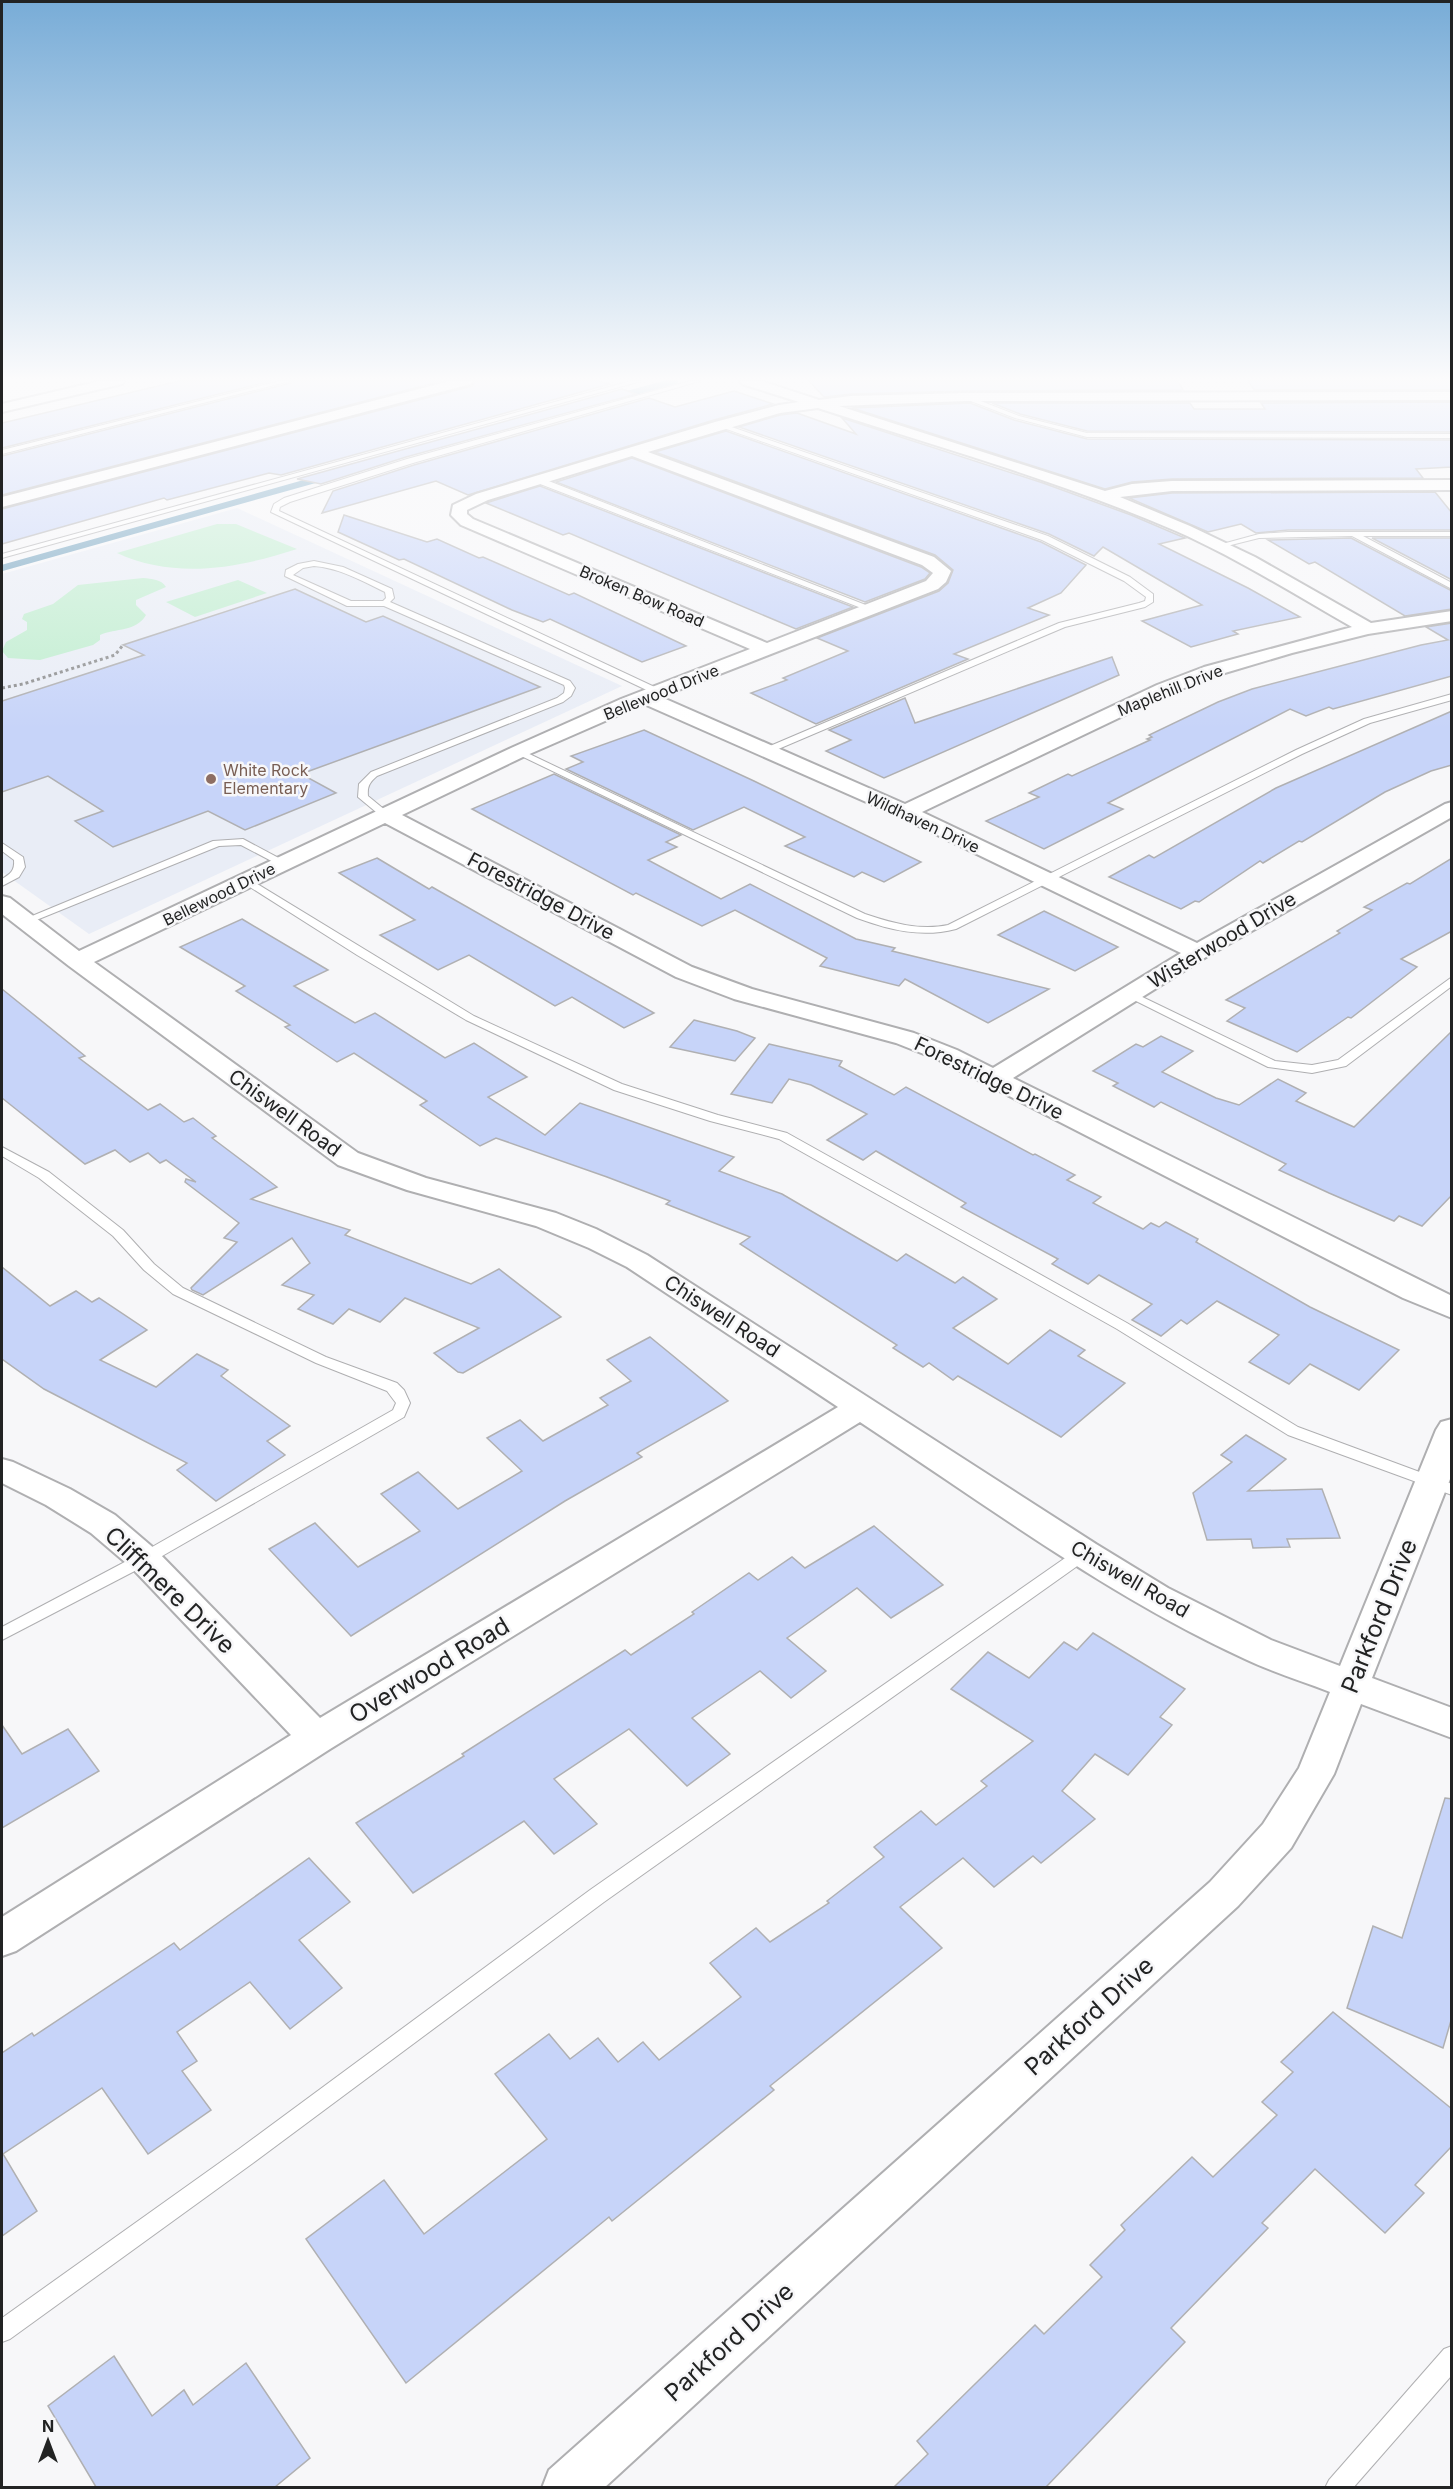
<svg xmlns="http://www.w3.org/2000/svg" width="1453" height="2489" font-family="Inter,sans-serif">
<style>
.built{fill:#e9edf6}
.green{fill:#bfedcf}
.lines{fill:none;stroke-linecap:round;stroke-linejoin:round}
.stream{stroke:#70a1be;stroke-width:6}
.building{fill:#c7d4f9;stroke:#b0b0b2;stroke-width:1.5}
.lane-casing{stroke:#afafb1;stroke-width:2}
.street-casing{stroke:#afafb1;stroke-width:4}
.path{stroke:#8d8e8f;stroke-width:3;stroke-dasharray:3 3;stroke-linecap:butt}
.lane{fill:#fff;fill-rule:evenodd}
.street{fill:#fff;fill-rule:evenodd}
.education-dot{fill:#8d6e63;stroke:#f7f7f9;stroke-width:2}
.labels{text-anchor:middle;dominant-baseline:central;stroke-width:5;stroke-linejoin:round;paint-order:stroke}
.far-street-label{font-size:16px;fill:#222323;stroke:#f7f7f9}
.far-education-label{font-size:16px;fill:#785e54;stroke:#f7f7f9;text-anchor:start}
.street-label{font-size:20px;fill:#222323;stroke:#f7f7f9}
.near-street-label{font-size:24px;fill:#222323;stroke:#f7f7f9}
</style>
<rect width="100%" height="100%" fill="#f7f7f9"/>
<path class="built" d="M237,508L622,686L89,934L2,872V574Z"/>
<g class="green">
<path d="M217,524H236L297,549C239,568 175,580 117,553Z"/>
<path d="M143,578C152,579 161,579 166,587L136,600V605L146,615C136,632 116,628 100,635V640L93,645L40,660L8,658L2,651L6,642L27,630V622L22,619L24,614L53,604L78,585Z"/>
<path d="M238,580L267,593L195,617L166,602Z"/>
</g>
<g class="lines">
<g class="stream">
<path d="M620,396L675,381"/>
<path d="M2,568L322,478"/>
</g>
</g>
<g class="building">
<path d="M179,381H271L2,448V423Z"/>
<path d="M292,381H442L2,495V456L291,383Z"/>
<path d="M475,381H599L610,384L281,475L269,473L167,500L164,498L2,544V509L472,386Z"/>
<path d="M809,381H1178L1183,390L965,391L851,394L824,397Z"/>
<path d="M1248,381H1452V390H1254Z"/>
<path d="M622,389L636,394L406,457L321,484L297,479Z"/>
<path d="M734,391L773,404L714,420L468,495L436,481L322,513L333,491L414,465L649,398L675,407Z"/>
<path d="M1452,402V432L1087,431L1020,414L992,403H1190L1194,409H1265L1261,403Z"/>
<path d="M970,403L1014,420L1087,439L1452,440V467L1416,469L1423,478L1172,479L1132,482L1105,489L852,408Z"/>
<path d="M797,413L856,434L842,418L1043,483L1131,515L1185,538L1159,544L1248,588L1300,617L1233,631L1238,634L1191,647L1142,621L1202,605L1103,547L1094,556L1049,534L739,427L780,415Z"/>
<path d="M726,431L1041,542L1086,565L1061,593L1028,608L1049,615L954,654L968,659L816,724L751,693L787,680L783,678L848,651L817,638L939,591L948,583L953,570L935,555L655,452Z"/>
<path d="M632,458L921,567L930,573L925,579L865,602L556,482Z"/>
<path d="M540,486L853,607L796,629L569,533L563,535L486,503Z"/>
<path d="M1435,492L1452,513V530H1288L1256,533L1241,524L1208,532L1129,498L1172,493Z"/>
<path d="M344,515L427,542L437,539L479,558L483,557L569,595L574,593L686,646L642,662L550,619L543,622L512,610L404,559L399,560L338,532Z"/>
<path d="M1351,538L1452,591V609L1405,616L1315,562L1309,564L1268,540Z"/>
<path d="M1372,538H1452V580Z"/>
<path d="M295,589L366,622L383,616L540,687L301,774L336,793L245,830L208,811L113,847L75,821L103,811L48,776L2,792V701L144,655L123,645Z"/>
<path d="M1452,623V676L1333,709L1329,707L1306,716L1290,709L1108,803L1123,809L1044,849L986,821L1039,797L1029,793L1068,774L1072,776L1150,740L1147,739L1152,737L1149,735L1218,702L1252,689L1421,645L1448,640L1426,627Z"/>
<path d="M1112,657L1119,675L884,778L826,751L851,740L829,730L905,698L915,723Z"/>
<path d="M1452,711V765L1431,771L1385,792L1302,842L1299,841L1263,863L1260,861L1199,902L1195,901L1181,909L1109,877L1149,855L1154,858L1276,788Z"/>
<path d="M644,730L754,781L921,862L884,882L862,872L854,877L785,846L805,837L744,807L693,830L566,769L583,762L571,756Z"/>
<path d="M554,774L681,835L666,842L677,847L648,860L721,899L750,884L856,939L895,948L892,951L1049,989L988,1023L905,979L899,986L820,966L827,958L735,910L702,926L636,893L633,895L472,809Z"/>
<path d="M377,858L429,889L432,887L654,1013L624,1028L572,997L555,1006L469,955L438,970L380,935L415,920L339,873Z"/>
<path d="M1452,858V931L1401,959L1417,967L1351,1018L1348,1017L1297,1052L1227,1021L1245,1008L1226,1000L1340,933L1337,931L1372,910L1364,907L1407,883L1410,884Z"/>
<path d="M1044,911L1118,947L1075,971L998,935Z"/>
<path d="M242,919L328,970L294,986L355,1023L375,1013L445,1058L474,1043L527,1077L488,1097L545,1135L580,1103L734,1157L719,1171L782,1194L897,1261L906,1254L955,1283L963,1277L997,1299L953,1328L1008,1364L1050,1330L1085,1350L1078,1356L1125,1383L1061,1437L958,1376L953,1380L929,1363L923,1367L893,1348L897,1345L740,1244L750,1237L666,1204L670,1201L607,1177L496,1138L480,1146L420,1105L427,1101L354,1053L337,1062L285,1027L290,1025L236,991L245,986L180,947Z"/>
<path d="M2,989L85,1056L79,1058L148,1110L160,1104L184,1122L193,1118L216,1136L212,1138L277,1187L251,1199L350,1230L345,1235L471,1284L499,1269L561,1317L463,1373L458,1372L434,1353L479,1328L405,1298L380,1322L349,1309L333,1324L298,1309L314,1295L282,1285L310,1263L292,1238L203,1295L192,1290L191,1288L237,1242L224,1238L239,1223L185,1182L186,1179L196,1182L166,1160L160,1163L148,1153L130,1162L115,1150L85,1164L2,1098Z"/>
<path d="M694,1020L737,1031L755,1038L735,1061L670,1047Z"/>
<path d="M1452,1031V1195L1422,1226L1399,1216L1394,1221L1329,1193L1279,1170L1286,1164L1161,1102L1154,1107L1113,1086L1118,1083L1093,1071L1136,1044L1143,1047L1161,1036L1193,1051L1162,1072L1216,1098L1239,1105L1278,1079L1306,1093L1296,1101L1354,1127Z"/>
<path d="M769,1044L842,1061L839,1066L894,1095L906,1087L1033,1155L1035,1154L1075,1175L1067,1180L1101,1197L1093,1203L1143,1229L1151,1223L1159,1227L1166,1222L1198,1239L1196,1242L1310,1307L1399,1350L1359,1390L1310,1364L1289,1384L1249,1362L1279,1335L1217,1301L1187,1324L1181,1320L1161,1336L1132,1320L1152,1304L1099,1275L1088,1284L1052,1264L1058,1259L961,1207L966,1203L876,1151L863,1160L827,1140L867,1114L811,1085L789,1079L772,1103L731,1094Z"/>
<path d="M2,1267L50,1306L76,1291L92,1302L99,1298L147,1330L100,1360L156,1387L197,1354L228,1370L221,1376L290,1426L267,1441L285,1455L216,1501L177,1470L187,1463L44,1389L2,1359Z"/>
<path d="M650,1337L728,1401L637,1453L642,1457L565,1501L351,1636L269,1549L315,1523L358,1567L420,1531L381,1494L418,1472L458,1509L522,1471L487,1438L520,1420L543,1441L608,1405L600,1398L631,1381L607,1360Z"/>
<path d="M1246,1435L1286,1459L1248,1491L1322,1489L1340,1538L1287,1539L1290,1547L1253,1548L1251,1539L1207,1540L1193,1493L1232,1462L1221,1455Z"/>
<path d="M874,1526L943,1585L891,1618L857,1588L787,1638L826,1671L791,1698L760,1671L692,1718L730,1754L687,1786L629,1729L554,1779L597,1824L554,1854L524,1821L413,1893L356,1823L464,1756L462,1754L625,1650L631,1655L694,1614L692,1612L749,1573L758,1580L792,1557L805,1568Z"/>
<path d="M1093,1633L1185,1689L1160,1717L1172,1725L1128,1775L1095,1754L1062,1791L1095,1819L1041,1863L1033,1856L994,1887L963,1858L900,1907L942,1948L770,2086L774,2090L612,2221L609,2217L406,2383L306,2239L384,2180L424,2234L547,2139L495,2074L549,2034L570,2059L598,2038L618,2062L643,2042L659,2060L741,1997L710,1963L756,1928L770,1942L829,1903L827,1901L884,1857L874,1847L921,1811L936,1825L987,1786L981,1781L1033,1741L951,1689L988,1652L1029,1678L1064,1642L1077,1650Z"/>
<path d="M2,1725L22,1754L68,1729L99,1771L2,1828Z"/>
<path d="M1445,1798L1452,1799V2017L1443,2048L1347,2008L1373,1926L1402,1938Z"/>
<path d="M309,1858L350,1902L299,1940L342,1988L290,2029L250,1982L177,2032L197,2061L182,2071L211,2110L148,2154L102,2088L3,2154L37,2211L2,2236V2053L32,2033L34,2036L174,1943L180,1950Z"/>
<path d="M1333,2012L1452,2109V2146L1415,2185L1424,2193L1385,2233L1315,2169L1262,2223L1268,2228L1171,2328L1185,2342L1046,2487H894L928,2454L917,2441L1035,2325L1044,2334L1102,2277L1090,2265L1125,2230L1121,2225L1192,2157L1213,2177L1277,2115L1262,2102L1293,2072L1281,2062Z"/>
<path d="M114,2356L152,2416L184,2390L193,2405L246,2363L310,2458L275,2487H96L48,2406Z"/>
</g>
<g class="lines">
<defs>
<g id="lane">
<path d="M280,381H290L2,454V450Z"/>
<path d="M631,381H641L2,558V554Z"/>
<path d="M690,381H700L413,463L290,502L280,507L279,511L661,690V694H655L271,512L274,504L284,498L407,459Z"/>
<path d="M965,395L1019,416L1087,433L1452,434V438L1087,437L1015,418L963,398Z"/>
<path d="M720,423L1048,536L1130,577L1153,594V602L1145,607L1065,627L769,753H763V749L1059,623L1139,603L1145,601L1146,597L1124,581L1042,540L718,426Z"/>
<path d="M535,478H541L876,609L869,611L535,482Z"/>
<path d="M1288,532H1452V536H1363L1452,583V589L1352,536L1259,538L1219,548L1215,546L1259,534Z"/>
<path d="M314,561L343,567L392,589L394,598L390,602L570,681L575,688L571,696L563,702L377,776C370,782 367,786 368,796L391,815L386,818L382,817L358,797L359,784L371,772L557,698L564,693L565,688L564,685L384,606H347L285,576L286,570L298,564ZM314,566C340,568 362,581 385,592L386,598L383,601H351L293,575L303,568Z"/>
<path d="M1452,694V700L1370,723L1302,754L956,929C921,938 890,930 857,918L513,752L521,750L865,914C892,923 920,931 948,925L1296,750L1364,719Z"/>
<path d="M243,839L288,863L287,865H279L241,845L219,846L29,923L25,924L20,921L213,841Z"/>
<path d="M2,843L23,857L25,867L19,877L2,886V879C10,874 15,871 14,860L2,851Z"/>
<path d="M246,877L474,1016L622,1084L718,1115L787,1133L1127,1323L1298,1427L1452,1484V1495L1288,1435L1117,1329L779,1139L710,1121L614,1090L466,1020L357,955L242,882V878Z"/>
<path d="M1452,977V986L1346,1066L1312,1073L1268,1067L1124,995L1126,993H1134L1275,1061L1312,1065L1338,1060Z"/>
<path d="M2,1147L49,1172L123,1230L154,1264L183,1288L326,1357L397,1383L404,1390L410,1403L404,1417L150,1563L2,1640V1627L138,1555L393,1410L396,1403L387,1391L316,1363L173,1294L144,1270L113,1236L39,1178L2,1156Z"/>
<path d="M1084,1547L1090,1549L1092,1553L1090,1557L604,1902L253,2163L10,2339L2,2342V2318L239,2149L590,1890L1078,1549Z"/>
<path d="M1452,2346V2375L1353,2488H1325L1329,2480L1444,2349Z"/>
</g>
<g id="street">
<path d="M100,381H124L122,384L2,412V404Z"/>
<path d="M450,381H473L471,384L2,507V497Z"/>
<path d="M740,381H761L819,400L851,396L965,393L1452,392V400L965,401L839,406L1105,491L1132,484L1172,481L1452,480V490L1172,491L1120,497L1190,526L1255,557L1371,623L1452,611V621L1368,634L1292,653L1218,675L1171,693L922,812L1197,943L1445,804L1452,802V817L1206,957L1013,1078L1452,1296V1318L1403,1298L939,1060L896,1043L734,999L676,977L385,823L94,962L358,1153L426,1178L556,1213L596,1229L647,1255L1096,1544L1168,1588L1271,1640L1340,1666L1436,1430L1441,1422L1452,1419V1474L1372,1678L1452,1708V1738L1361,1704L1334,1774L1291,1848L1238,1906L604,2488H542L549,2470L1210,1882L1263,1824L1299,1768L1330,1692C1302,1681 1272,1672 1245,1659C1108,1596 985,1504 860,1422L330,1749L16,1951L2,1956V1917L291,1735L132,1568L91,1533L46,1505L2,1483V1459L13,1462L70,1489L115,1515L156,1550L320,1718L838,1407L627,1267L589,1248L536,1226L407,1190L338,1165L69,966L2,914V896L10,898L79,951L511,748L621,699L750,649L461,525L451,515L453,505L476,494L715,422L779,405L799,402L742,384ZM818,408C938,447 1060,481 1176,531C1237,558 1294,594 1352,627L1204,667L1157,685L905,804L661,697L938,589L946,582L951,571L934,557L648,452L780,413ZM632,456L922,565L933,573L926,581L767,643L473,519L467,514V510L488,500ZM644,704L898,816L1181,953L993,1068L957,1050L914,1033L752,989L692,967L402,815L525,756Z"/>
</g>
</defs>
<use href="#lane" class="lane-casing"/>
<use href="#street" class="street-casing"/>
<path class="path" d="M2,688L23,684L115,655L123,645"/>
<use href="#lane" class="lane"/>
<use href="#street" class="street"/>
</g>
<linearGradient id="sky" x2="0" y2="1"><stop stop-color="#78acd7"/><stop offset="0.52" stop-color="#fbfbfc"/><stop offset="1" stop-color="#fbfbfc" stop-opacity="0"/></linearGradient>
<rect width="1453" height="729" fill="url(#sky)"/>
<circle class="education-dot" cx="211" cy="779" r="6"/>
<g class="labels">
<g class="far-street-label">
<text transform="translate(642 596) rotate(23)">Broken Bow Road</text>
<text transform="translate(1170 690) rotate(-22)">Maplehill Drive</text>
<text transform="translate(661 692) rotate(-22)">Bellewood Drive</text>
<text transform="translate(923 822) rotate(25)">Wildhaven Drive</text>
<text transform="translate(219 894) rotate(-26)">Bellewood Drive</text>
</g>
<g class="far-education-label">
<text x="223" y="770">White Rock<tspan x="223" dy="18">Elementary</tspan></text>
</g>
<g class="street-label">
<text transform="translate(541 896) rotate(28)">Forestridge Drive</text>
<text transform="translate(1222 940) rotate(-31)">Wisterwood Drive</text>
<text transform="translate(989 1078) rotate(26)">Forestridge Drive</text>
<text transform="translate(285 1113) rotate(36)">Chiswell Road</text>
<text transform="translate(722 1316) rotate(33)">Chiswell Road</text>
<text transform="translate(1130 1579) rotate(30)">Chiswell Road</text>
</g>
<g class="near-street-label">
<text transform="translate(170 1590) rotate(44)">Cliffmere Drive</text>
<text transform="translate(1379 1616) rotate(-68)">Parkford Drive</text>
<text transform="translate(429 1670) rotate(-31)">Overwood Road</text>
<text transform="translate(1089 2016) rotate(-42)">Parkford Drive</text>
<text transform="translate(729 2342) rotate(-42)">Parkford Drive</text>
</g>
</g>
<rect width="1453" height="2489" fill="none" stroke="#222323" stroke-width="6"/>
<g transform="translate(48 2441)" stroke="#f7f7f9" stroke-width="4.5" paint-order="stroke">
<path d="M0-4.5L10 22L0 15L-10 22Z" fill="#222323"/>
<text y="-9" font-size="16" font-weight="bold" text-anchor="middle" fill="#222323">N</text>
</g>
</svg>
